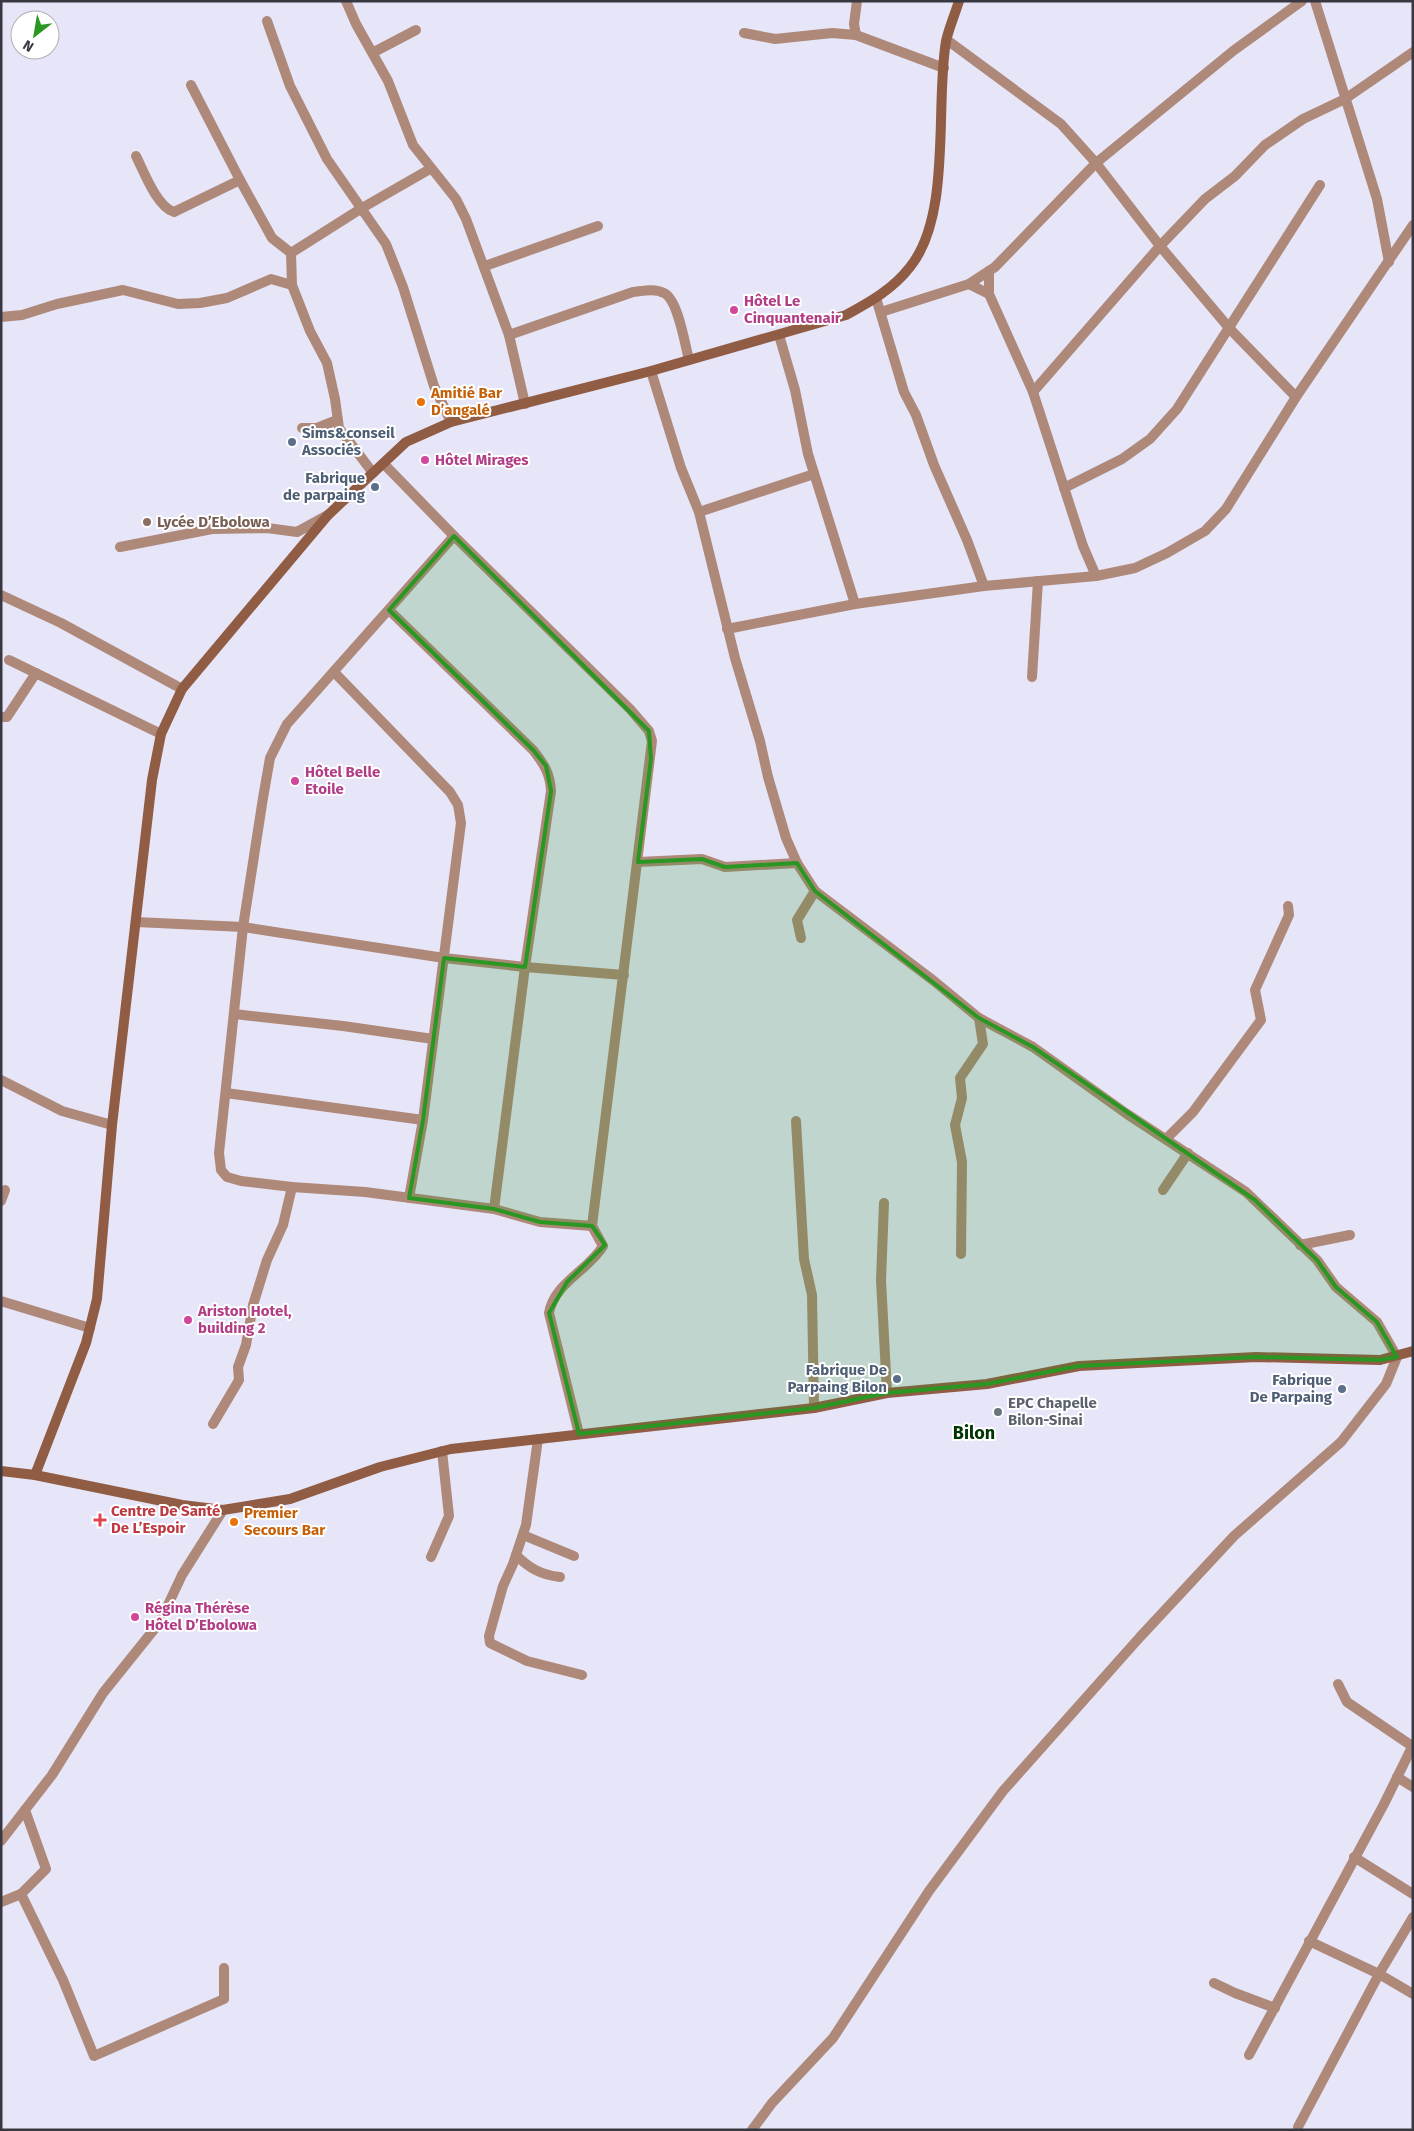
<svg xmlns="http://www.w3.org/2000/svg" width="1414" height="2131" font-family="'Fira Sans',sans-serif">
<style>
.lines{fill:none;stroke-linecap:round;stroke-linejoin:round}
.street{stroke:#ae8979;stroke-width:10}
.secondary{stroke:#905c44;stroke-width:10}
.marked{fill:#299722;fill-opacity:0.2;stroke:#299722;stroke-width:4;stroke-linejoin:round}
.hotel-dot{fill:#d1479c;stroke:#fff;stroke-width:2}
.food-dot{fill:#e8710a;stroke:#fff;stroke-width:2}
.service-dot{fill:#5c6f8a;stroke:#fff;stroke-width:2}
.education-dot{fill:#8d6e63;stroke:#fff;stroke-width:2}
.worship-dot{fill:#6b7280;stroke:#fff;stroke-width:2}
.health-dot{fill:#e0444e;stroke:#fff;stroke-width:2}
.labels{text-anchor:middle;dominant-baseline:central;stroke-width:4;stroke-linejoin:round;paint-order:stroke}
.hotel-label{font-size:15px;font-weight:bold;fill:#b23c85;stroke:#fff;text-anchor:start}
.food-label{font-size:15px;font-weight:bold;fill:#c56008;stroke:#fff;text-anchor:start}
.service-label{font-size:15px;font-weight:bold;fill:#4e5e75;stroke:#fff;text-anchor:end}
.education-label{font-size:15px;font-weight:bold;fill:#785e54;stroke:#fff;text-anchor:start}
.worship-label{font-size:15px;font-weight:bold;fill:#5b616d;stroke:#fff;text-anchor:start}
.health-label{font-size:15px;font-weight:bold;fill:#be3a42;stroke:#fff;text-anchor:start}
.quarter-label{font-size:18px;font-weight:bold;fill:#003400;stroke:#fff}
</style>
<rect width="100%" height="100%" fill="#e7e5f8"/>
<g class="lines">
<g class="street">
<path d="M346,1L356,24L388,81L413,145L456,199L466,219L509,335L525,404"/>
<path d="M1315,1L1377,199L1389,262"/>
<path d="M267,21L290,86L327,159L386,244L403,287L434,386L451,422"/>
<path d="M744,33L775,39L832,33L856,35L944,68"/>
<path d="M856,35L854,24L857,1"/>
<path d="M947,40L1061,124L1096,163L1160,246L1230,329L1296,397"/>
<path d="M374,52L416,30"/>
<path d="M191,85L240,180L272,238L291,253L292,285L310,331L327,363L335,399L339,428L373,473"/>
<path d="M136,156C144,172 157,207 174,212L240,180"/>
<path d="M291,253L362,208L430,169"/>
<path d="M485,266L598,226"/>
<path d="M969,284L989,294L1033,392L1083,546L1096,576"/>
<path d="M989,294V271"/>
<path d="M876,298L904,392L916,415L934,465L967,540L984,586"/>
<path d="M881,312L969,284L995,267L1096,163L1233,51L1302,1"/>
<path d="M1,317L22,315L57,304L123,290L178,304L200,303L227,298L271,279L292,285"/>
<path d="M509,335L633,292C643,291 654,288 664,293C678,299 685,345 689,360"/>
<path d="M779,335L795,390L808,454L855,604"/>
<path d="M651,371L681,468L699,512L735,658L760,741L768,777L786,838L797,863L815,891L934,981L979,1018L1033,1047L1127,1114L1246,1192L1317,1260L1336,1287L1377,1322L1397,1357L1386,1384L1341,1442L1234,1536L1140,1637L1003,1791L929,1891L833,2038L772,2103L752,2130"/>
<path d="M1033,392L1160,246L1205,199L1235,176L1265,145L1303,119L1345,99L1413,52"/>
<path d="M302,428H317L337,420"/>
<path d="M384,464L454,536L630,709L649,731L652,741L592,1226L603,1246C589,1270 554,1283 549,1313L579,1434"/>
<path d="M1064,488L1122,459L1150,439L1177,409L1320,185"/>
<path d="M699,512L814,474"/>
<path d="M454,536L287,724L270,758L263,798L243,927L219,1153L221,1170L227,1177L241,1181L292,1187L365,1192L494,1209L540,1222L592,1226"/>
<path d="M120,547L212,529L267,528L297,532L328,515"/>
<path d="M1,595L61,623L182,689"/>
<path d="M389,610L533,750C544,764 550,773 551,791L525,967L494,1209"/>
<path d="M727,629L855,604L984,586L1096,576L1135,568L1167,553L1205,531L1226,509L1296,397L1413,225"/>
<path d="M9,660L161,734"/>
<path d="M334,672L450,792L458,805L461,823L423,1120L409,1198"/>
<path d="M1032,677L1038,581"/>
<path d="M1,717H7L36,673"/>
<path d="M638,862L702,859L725,867L797,863"/>
<path d="M136,922L243,927L444,958L525,967L624,975"/>
<path d="M801,938L797,920L815,891"/>
<path d="M234,1014L343,1026L433,1039"/>
<path d="M1,1080L62,1111L112,1125"/>
<path d="M226,1093L423,1120"/>
<path d="M796,1121L804,1259L812,1295L814,1408"/>
<path d="M1166,1139L1193,1112L1261,1020L1255,990L1289,915L1288,906"/>
<path d="M1163,1190L1188,1153"/>
<path d="M1,1201L5,1190"/>
<path d="M884,1203L881,1280L887,1393"/>
<path d="M1300,1245L1350,1235"/>
<path d="M961,1254L962,1162L955,1125L962,1098L960,1078L983,1044L979,1018"/>
<path d="M1,1301L90,1328"/>
<path d="M213,1424L239,1380L238,1367L246,1345L253,1305L267,1260L283,1225L292,1187"/>
<path d="M538,1439L526,1525L513,1564L503,1586L489,1636L490,1643L527,1661L582,1675"/>
<path d="M523,1535L574,1556"/>
<path d="M516,1555C529,1568 541,1575 560,1577"/>
<path d="M431,1557L449,1516L442,1451"/>
<path d="M1338,1684L1347,1702L1412,1746"/>
<path d="M1397,1777L1413,1787"/>
<path d="M25,1810L46,1869L21,1894L63,1980L94,2056L224,1999V1968"/>
<path d="M1,1841L52,1775L103,1693L160,1622L182,1575L223,1510"/>
<path d="M1354,1857L1413,1894"/>
<path d="M1,1902L21,1894"/>
<path d="M1309,1941L1379,1974L1413,1994"/>
<path d="M1214,1983L1235,1993L1275,2008"/>
<path d="M1249,2055L1384,1804L1413,1745"/>
<path d="M1298,2127L1379,1974L1413,1917"/>
</g>
<g class="secondary">
<path d="M1,1471L35,1475L182,1505L223,1510L290,1499L380,1467L451,1449L814,1408L887,1393L987,1384L1079,1366L1256,1357L1380,1360L1413,1351"/>
<path d="M35,1475L86,1343L97,1299L112,1125L152,780L161,734L182,689L328,515L406,442L451,422L651,371L846,315C870,302 893,289 910,267C952,215 935,106 946,41C949,28 955,14 959,1"/>
</g>
</g>
<path class="marked" d="M454,536L649,731L651,759L638,862L702,859L725,867L797,863L815,891L979,1018L1033,1047L1255,1200L1317,1260L1336,1287L1377,1322L1397,1357L1380,1360L1256,1357L1079,1366L987,1384L887,1393L814,1408L579,1434L549,1313L567,1282L605,1245L592,1226L540,1222L494,1209L409,1198L423,1120L444,958L525,967L551,791L546,766L533,750L389,610Z"/>
<g class="hotel-dot">
<circle cx="734" cy="310" r="5"/>
<circle cx="425" cy="460" r="5"/>
<circle cx="295" cy="781" r="5"/>
<circle cx="188" cy="1320" r="5"/>
<circle cx="135" cy="1617" r="5"/>
</g>
<g class="food-dot">
<circle cx="421" cy="402" r="5"/>
<circle cx="234" cy="1522" r="5"/>
</g>
<g class="service-dot">
<circle cx="292" cy="442" r="5"/>
<circle cx="375" cy="487" r="5"/>
<circle cx="897" cy="1379" r="5"/>
<circle cx="1342" cy="1389" r="5"/>
</g>
<circle class="education-dot" cx="147" cy="522" r="5"/>
<circle class="worship-dot" cx="998" cy="1412" r="5"/>
<path class="health-dot" d="M97.5 1512.5h5v5h5v5h-5v5h-5v-5h-5v-5h5z"/>
<g class="labels">
<g class="hotel-label">
<text x="744" y="301">Hôtel Le<tspan x="744" dy="17">Cinquantenair</tspan></text>
<text x="435" y="460">Hôtel Mirages</text>
<text x="305" y="772">Hôtel Belle<tspan x="305" dy="17">Etoile</tspan></text>
<text x="198" y="1311">Ariston Hotel,<tspan x="198" dy="17">building 2</tspan></text>
<text x="145" y="1608">Régina Thérèse<tspan x="145" dy="17">Hôtel D’Ebolowa</tspan></text>
</g>
<g class="food-label">
<text x="431" y="393">Amitié Bar<tspan x="431" dy="17">D’angalé</tspan></text>
<text x="244" y="1513">Premier<tspan x="244" dy="17">Secours Bar</tspan></text>
</g>
<g class="service-label">
<text x="302" y="433" text-anchor="start">Sims&amp;conseil<tspan x="302" dy="17">Associés</tspan></text>
<text x="365" y="478">Fabrique<tspan x="365" dy="17">de parpaing</tspan></text>
<text x="887" y="1370">Fabrique De<tspan x="887" dy="17">Parpaing Bilon</tspan></text>
<text x="1332" y="1380">Fabrique<tspan x="1332" dy="17">De Parpaing</tspan></text>
</g>
<g class="education-label">
<text x="157" y="522">Lycée D’Ebolowa</text>
</g>
<g class="worship-label">
<text x="1008" y="1403">EPC Chapelle<tspan x="1008" dy="17">Bilon-Sinai</tspan></text>
</g>
<g class="health-label">
<text x="111" y="1511">Centre De Santé<tspan x="111" dy="17">De L’Espoir</tspan></text>
</g>
<g class="quarter-label">
<text x="974" y="1433">Bilon</text>
</g>
</g>
<rect width="1414" height="2131" fill="none" stroke="#393840" stroke-width="5"/>
<g transform="translate(35 35) rotate(211)"><circle r="24" fill="#ffffff" stroke="#b0afb3"/>
<path d="M0-4L9 19L0 12L-9 19Z" fill="#299722"/>
<text y="-8" font-size="14" font-weight="bold" text-anchor="middle" fill="#393840">N</text>
</g>
</svg>
